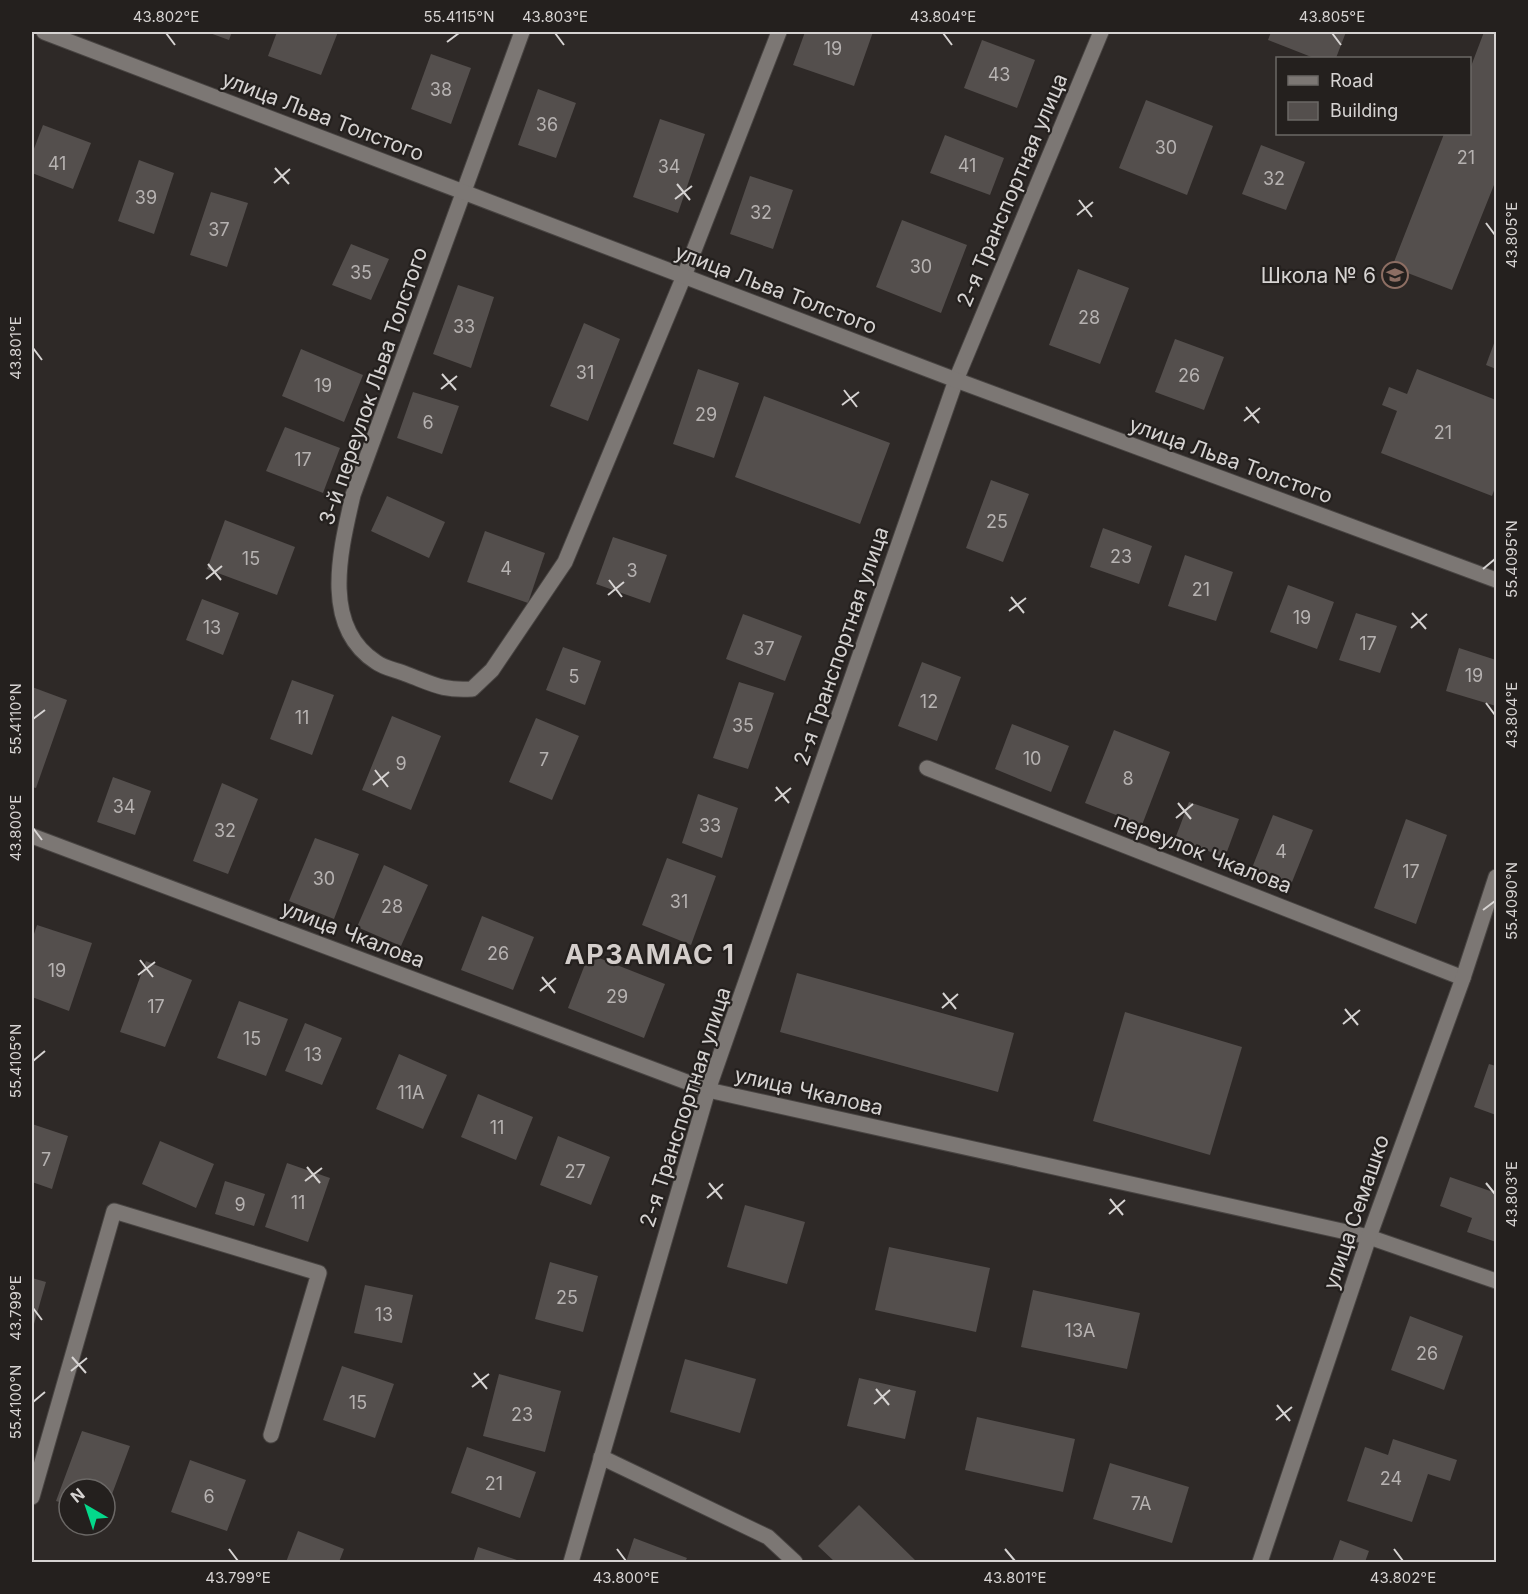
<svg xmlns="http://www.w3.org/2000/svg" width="1528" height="1594" font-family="Inter,sans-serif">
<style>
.building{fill:#544f4d}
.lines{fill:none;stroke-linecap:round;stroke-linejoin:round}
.lane-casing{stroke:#484442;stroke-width:17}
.street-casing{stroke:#484442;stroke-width:17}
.secondary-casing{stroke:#484442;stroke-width:17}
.lane{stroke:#7c7774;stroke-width:15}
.street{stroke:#7c7774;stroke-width:15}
.secondary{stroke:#7c7774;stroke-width:15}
.ticks{fill:none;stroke:#d6d3d2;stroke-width:2}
.labels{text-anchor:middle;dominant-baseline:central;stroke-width:4.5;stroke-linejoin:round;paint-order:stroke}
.number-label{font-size:18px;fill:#b6b2b1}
.street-label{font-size:21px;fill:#d6d3d2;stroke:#24201e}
.poi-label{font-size:21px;fill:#d6d3d2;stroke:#24201e;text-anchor:end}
.district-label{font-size:27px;font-weight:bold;letter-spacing:1.5px;fill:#d4cecb;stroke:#24201e}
.neatline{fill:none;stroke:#d6d3d2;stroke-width:2}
.ticks-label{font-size:15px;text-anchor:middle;fill:#d6d3d2}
</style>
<rect width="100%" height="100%" fill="#2e2927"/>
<g class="building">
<path d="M207,32H232L229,40Z"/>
<path d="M277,32H338L321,75L268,56Z"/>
<path d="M805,32H873L854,86L793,65Z"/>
<path d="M1271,32H1346L1336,58H1314L1268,40Z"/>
<path d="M1484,32H1496V180L1452,290L1392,267L1444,134H1470V69Z"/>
<path d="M982,40L1035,60L1017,108L964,88Z"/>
<path d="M431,54L471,68L451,124L411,109Z"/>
<path d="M538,89L576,103L556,158L518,145Z"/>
<path d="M1146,100L1213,126L1187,195L1119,168Z"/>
<path d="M660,119L705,134L678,213L633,197Z"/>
<path d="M43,125L91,143L73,189L32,173V154Z"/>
<path d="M945,135L1004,158L990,195L930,173Z"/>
<path d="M1261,145L1305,162L1286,210L1242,194Z"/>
<path d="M139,160L174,173L154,234L118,221Z"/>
<path d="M750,176L793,190L773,249L730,234Z"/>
<path d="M211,192L248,203L227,267L190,255Z"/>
<path d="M902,220L967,245L941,313L876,287Z"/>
<path d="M351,244L389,259L371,300L332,285Z"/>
<path d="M1078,269L1129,288L1100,364L1049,345Z"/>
<path d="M458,285L494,297L471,368L433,354Z"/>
<path d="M584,323L620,339L588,421L550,406Z"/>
<path d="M1496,338V369L1486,365Z"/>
<path d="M1175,339L1224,357L1204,410L1155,392Z"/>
<path d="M301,349L363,375L344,422L282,396Z"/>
<path d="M698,369L739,383L714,458L673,444Z"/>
<path d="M1417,369L1496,400V485L1492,496L1381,453L1397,411L1382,405L1389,387L1407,394Z"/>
<path d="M413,392L459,406L442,454L397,438Z"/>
<path d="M764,396L890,443L860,524L735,477Z"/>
<path d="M285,427L340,448L323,493L266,471Z"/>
<path d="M991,480L1029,494L1003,562L966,548Z"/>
<path d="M387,496L445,522L429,558L371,531Z"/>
<path d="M225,520L295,547L277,595L207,569Z"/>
<path d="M1103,528L1152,546L1139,584L1090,567Z"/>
<path d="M485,531L545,553L528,603L467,582Z"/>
<path d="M613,537L667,555L650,603L596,584Z"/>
<path d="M1185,555L1233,572L1216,621L1168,606Z"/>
<path d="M1288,585L1334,602L1317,649L1270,632Z"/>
<path d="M202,599L239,613L223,655L186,640Z"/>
<path d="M1356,613L1397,626L1380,673L1339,660Z"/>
<path d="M743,614L802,636L785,681L726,659Z"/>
<path d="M563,647L601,661L585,705L546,690Z"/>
<path d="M1459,648L1496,660V706L1446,691Z"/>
<path d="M922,662L961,677L937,741L898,726Z"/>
<path d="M292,680L334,695L312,755L270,739Z"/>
<path d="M739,682L774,693L748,769L713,758Z"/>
<path d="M32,687L67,700L36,788L32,787Z"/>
<path d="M392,716L441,736L411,810L362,790Z"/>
<path d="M536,718L579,736L552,800L509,782Z"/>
<path d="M1012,724L1069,746L1051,792L995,769Z"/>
<path d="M1114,730L1170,752L1142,825L1085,803Z"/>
<path d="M113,777L151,791L135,835L97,822Z"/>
<path d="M222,783L258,799L228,874L193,861Z"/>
<path d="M698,794L738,808L722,858L682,843Z"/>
<path d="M1189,802L1239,819L1225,857L1175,839Z"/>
<path d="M1273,815L1313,830L1290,887L1250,873Z"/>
<path d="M1406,819L1447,835L1416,924L1374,908Z"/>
<path d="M315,838L359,854L334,919L289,901Z"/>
<path d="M667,858L716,876L691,945L642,925Z"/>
<path d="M384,865L428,885L401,946L357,927Z"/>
<path d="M482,916L534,937L513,990L461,970Z"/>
<path d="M37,925L92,943L69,1011L32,997V940Z"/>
<path d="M589,954L665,984L644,1038L568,1008Z"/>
<path d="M146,961L192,980L165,1047L120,1032Z"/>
<path d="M797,973L1014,1033L998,1092L780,1032Z"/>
<path d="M239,1001L288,1019L266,1076L217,1058Z"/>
<path d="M1125,1012L1242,1047L1210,1155L1093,1121Z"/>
<path d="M305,1023L342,1038L322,1085L285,1071Z"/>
<path d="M399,1054L447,1075L423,1129L376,1109Z"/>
<path d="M1489,1064L1496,1066V1115L1474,1107Z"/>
<path d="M478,1094L533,1117L516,1160L461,1137Z"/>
<path d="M32,1124L68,1136L52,1189L32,1182Z"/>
<path d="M558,1136L610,1157L591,1205L540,1185Z"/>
<path d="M160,1141L214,1164L196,1208L142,1184Z"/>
<path d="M287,1163L330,1178L308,1242L265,1227Z"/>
<path d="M1450,1177L1496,1193V1242L1467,1232L1472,1218L1440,1206Z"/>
<path d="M225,1181L265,1194L254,1226L215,1214Z"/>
<path d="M745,1205L805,1222L787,1284L727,1267Z"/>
<path d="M889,1247L990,1268L976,1332L875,1310Z"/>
<path d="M550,1262L598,1276L583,1332L535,1319Z"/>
<path d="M32,1278L46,1282L34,1324L32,1323Z"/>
<path d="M365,1285L413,1295L402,1343L354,1333Z"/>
<path d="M1033,1290L1140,1313L1127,1369L1021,1347Z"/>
<path d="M1410,1316L1463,1336L1444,1390L1391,1370Z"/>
<path d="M685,1359L756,1379L740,1433L670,1412Z"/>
<path d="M342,1366L394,1384L375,1438L323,1420Z"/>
<path d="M499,1374L561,1391L545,1452L483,1436Z"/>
<path d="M859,1378L916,1391L905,1439L847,1426Z"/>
<path d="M977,1417L1075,1439L1063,1492L965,1470Z"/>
<path d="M82,1431L130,1446L105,1513V1489H69V1505L56,1501Z"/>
<path d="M1393,1439L1457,1460L1450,1481L1428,1474L1412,1522L1347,1501L1365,1447L1388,1455Z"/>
<path d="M467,1447L536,1472L520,1518L451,1493Z"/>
<path d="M190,1460L246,1480L227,1531L171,1512Z"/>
<path d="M1110,1463L1189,1487L1172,1543L1093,1519Z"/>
<path d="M859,1505L917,1562H835L818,1546Z"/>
<path d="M298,1531L344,1549L339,1562H286Z"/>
<path d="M634,1538L687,1558L685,1562H626Z"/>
<path d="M1340,1540L1369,1551L1365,1562H1332Z"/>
<path d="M478,1547L523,1562H473Z"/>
</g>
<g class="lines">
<defs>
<path id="lane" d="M601,1457L768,1537L795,1562"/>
<g id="street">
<path d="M522,32L353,495C341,548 320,626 376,662C384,668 396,670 406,674C433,684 443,691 472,689L492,670L565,562L684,276L779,32"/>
<path d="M927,768L1463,978"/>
<path d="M32,836L708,1090L1369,1237L1496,1281"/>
<path d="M32,1497L114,1211L319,1273L271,1435"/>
<path d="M571,1562L708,1090L956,380L1101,32"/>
</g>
<g id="secondary">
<path d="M44,32L956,380L1496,580"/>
<path d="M1260,1562L1369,1237L1463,978L1496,877"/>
</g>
</defs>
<use href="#lane" class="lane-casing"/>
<use href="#street" class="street-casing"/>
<use href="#secondary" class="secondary-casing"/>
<use href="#lane" class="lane"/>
<use href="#street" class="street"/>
<use href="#secondary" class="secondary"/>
</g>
<path class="ticks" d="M166,33L175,45M555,33L564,45M943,33L952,45M1332,33L1341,45M447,42L459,33M275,168L289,184M274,183L290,169M677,184L690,200M675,199L692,186M1079,200L1092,217M1077,215L1093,202M1486,223L1495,235M33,348L42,360M442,374L456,390M441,389L457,376M844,390L857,407M842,405L859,392M1246,407L1259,423M1244,421L1260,408M208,564L221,580M1483,569L1495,559M206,579L222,566M609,580L622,597M608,595L624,582M1011,597L1024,613M1009,611L1026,598M1412,613L1426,629M1411,628L1427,614M1486,703L1495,715M33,719L45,710M375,770L388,787M373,785L389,772M776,787L789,803M775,801L791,788M1178,803L1191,819M1176,818L1193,804M33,828L42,840M1483,910L1495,901M140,960L153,977M138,975L155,962M542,977L555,993M540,991L556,978M943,993L956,1009M942,1008L958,994M1345,1009L1358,1025M1343,1024L1360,1010M33,1061L45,1051M307,1167L320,1183M305,1181L322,1168M709,1183L722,1199M1486,1183L1495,1194M707,1198L723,1184M1110,1199L1123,1215M1109,1214L1125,1200M33,1308L42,1320M72,1357L86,1373M71,1371L87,1358M474,1373L487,1389M472,1387L489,1374M876,1389L889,1405M33,1402L45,1392M874,1404L890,1390M1277,1405L1290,1421M1276,1420L1292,1407M229,1549L238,1561M617,1549L626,1561M1005,1549L1015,1561M1394,1549L1403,1561"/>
<defs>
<symbol id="school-ring" viewBox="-11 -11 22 22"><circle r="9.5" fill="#24201e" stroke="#8d6e63" stroke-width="1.5"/><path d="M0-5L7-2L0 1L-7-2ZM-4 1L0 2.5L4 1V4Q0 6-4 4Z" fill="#8d6e63"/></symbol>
</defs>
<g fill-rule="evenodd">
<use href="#school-ring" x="1380" y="260" width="30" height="30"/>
</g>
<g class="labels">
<g class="number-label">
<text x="833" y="48">19</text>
<text x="999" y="74">43</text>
<text x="441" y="89">38</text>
<text x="547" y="124">36</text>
<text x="1166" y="147">30</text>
<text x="1466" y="157">21</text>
<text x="57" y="163">41</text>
<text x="967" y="165">41</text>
<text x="669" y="166">34</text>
<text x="1274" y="178">32</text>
<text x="146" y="197">39</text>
<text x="761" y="212">32</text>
<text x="219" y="229">37</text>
<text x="921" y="266">30</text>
<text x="361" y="272">35</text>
<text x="1089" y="317">28</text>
<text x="464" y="326">33</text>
<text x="585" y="372">31</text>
<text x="1189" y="375">26</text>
<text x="323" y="385">19</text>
<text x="706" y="414">29</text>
<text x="428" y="422">6</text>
<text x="1443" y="432">21</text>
<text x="303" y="459">17</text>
<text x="997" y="521">25</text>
<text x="1121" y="556">23</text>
<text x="251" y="558">15</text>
<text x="506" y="568">4</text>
<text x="632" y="570">3</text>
<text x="1201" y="589">21</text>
<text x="1302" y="617">19</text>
<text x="212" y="627">13</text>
<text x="1368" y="643">17</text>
<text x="764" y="648">37</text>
<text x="1474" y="675">19</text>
<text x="574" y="676">5</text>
<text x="929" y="701">12</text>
<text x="302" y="717">11</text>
<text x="743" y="725">35</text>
<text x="1032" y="758">10</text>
<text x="544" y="759">7</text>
<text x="401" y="763">9</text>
<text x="1128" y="778">8</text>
<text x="124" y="806">34</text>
<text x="710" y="825">33</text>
<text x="225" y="830">32</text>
<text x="1281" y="851">4</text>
<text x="1411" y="871">17</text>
<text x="324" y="878">30</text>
<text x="679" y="901">31</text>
<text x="392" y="906">28</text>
<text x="498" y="953">26</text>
<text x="57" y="970">19</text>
<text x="617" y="996">29</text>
<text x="156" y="1006">17</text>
<text x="252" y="1038">15</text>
<text x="313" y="1054">13</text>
<text x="411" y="1092">11А</text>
<text x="497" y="1127">11</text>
<text x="46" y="1159">7</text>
<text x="575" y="1171">27</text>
<text x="298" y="1202">11</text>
<text x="240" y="1204">9</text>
<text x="567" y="1297">25</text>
<text x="384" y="1314">13</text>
<text x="1080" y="1330">13А</text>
<text x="1427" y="1353">26</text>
<text x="358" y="1402">15</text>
<text x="522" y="1414">23</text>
<text x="1391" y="1478">24</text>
<text x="494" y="1483">21</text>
<text x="209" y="1496">6</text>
<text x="1141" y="1503">7А</text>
</g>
<g class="street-label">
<text transform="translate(323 116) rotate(21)">улица Льва Толстого</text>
<text transform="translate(1012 190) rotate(-67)">2-я Транспортная улица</text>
<text transform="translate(776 289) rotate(21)">улица Льва Толстого</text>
<text transform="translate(373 386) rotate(-71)">3-й переулок Льва Толстого</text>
<text transform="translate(1231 460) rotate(20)">улица Льва Толстого</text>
<text transform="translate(841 646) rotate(-71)">2-я Транспортная улица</text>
<text transform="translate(1203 853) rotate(21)">переулок Чкалова</text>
<text transform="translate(353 934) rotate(21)">улица Чкалова</text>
<text transform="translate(809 1091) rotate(13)">улица Чкалова</text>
<text transform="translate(685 1107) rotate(-72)">2-я Транспортная улица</text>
<text transform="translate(1356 1212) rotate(-71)">улица Семашко</text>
</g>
<g class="poi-label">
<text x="1376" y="275">Школа № 6</text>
</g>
<g class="district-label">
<text x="650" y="954">АРЗАМАС 1</text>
</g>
</g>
<rect width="1528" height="1594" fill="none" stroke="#24201e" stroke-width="66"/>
<rect x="1276" y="57" width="195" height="78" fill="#24201e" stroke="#6b6866" stroke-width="1.5"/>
<rect x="1288" y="76" width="30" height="9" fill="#7c7774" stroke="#6b6866" stroke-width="1.5"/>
<text x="1330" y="87" font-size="18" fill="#d6d3d2">Road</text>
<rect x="1288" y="102" width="30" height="18" fill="#544f4d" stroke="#6b6866" stroke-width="1.5"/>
<text x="1330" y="117" font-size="18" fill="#d6d3d2">Building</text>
<g transform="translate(87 1507) rotate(321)"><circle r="28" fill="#24201e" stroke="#6b6866" stroke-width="1.5"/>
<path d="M0-4.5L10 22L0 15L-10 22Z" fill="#04d98b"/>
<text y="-9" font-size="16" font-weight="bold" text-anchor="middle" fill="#d6d3d2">N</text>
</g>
<rect x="33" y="33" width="1462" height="1528" class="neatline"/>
<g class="ticks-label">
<text x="166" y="22">43.802°E</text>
<text x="459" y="22">55.4115°N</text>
<text x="555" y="22">43.803°E</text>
<text x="943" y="22">43.804°E</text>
<text x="1332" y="22">43.805°E</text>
<text transform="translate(1512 235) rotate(-90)" y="5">43.805°E</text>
<text transform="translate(16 348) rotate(-90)" y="5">43.801°E</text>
<text transform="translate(1512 559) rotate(-90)" y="5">55.4095°N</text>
<text transform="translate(1512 715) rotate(-90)" y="5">43.804°E</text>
<text transform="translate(16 719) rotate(-90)" y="5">55.4110°N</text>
<text transform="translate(16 828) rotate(-90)" y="5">43.800°E</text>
<text transform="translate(1512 901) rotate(-90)" y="5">55.4090°N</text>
<text transform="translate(16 1061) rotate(-90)" y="5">55.4105°N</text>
<text transform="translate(1512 1194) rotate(-90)" y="5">43.803°E</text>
<text transform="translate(16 1308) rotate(-90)" y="5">43.799°E</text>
<text transform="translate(16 1402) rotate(-90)" y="5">55.4100°N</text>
<text x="238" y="1583">43.799°E</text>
<text x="626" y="1583">43.800°E</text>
<text x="1015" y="1583">43.801°E</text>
<text x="1403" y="1583">43.802°E</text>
</g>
</svg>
